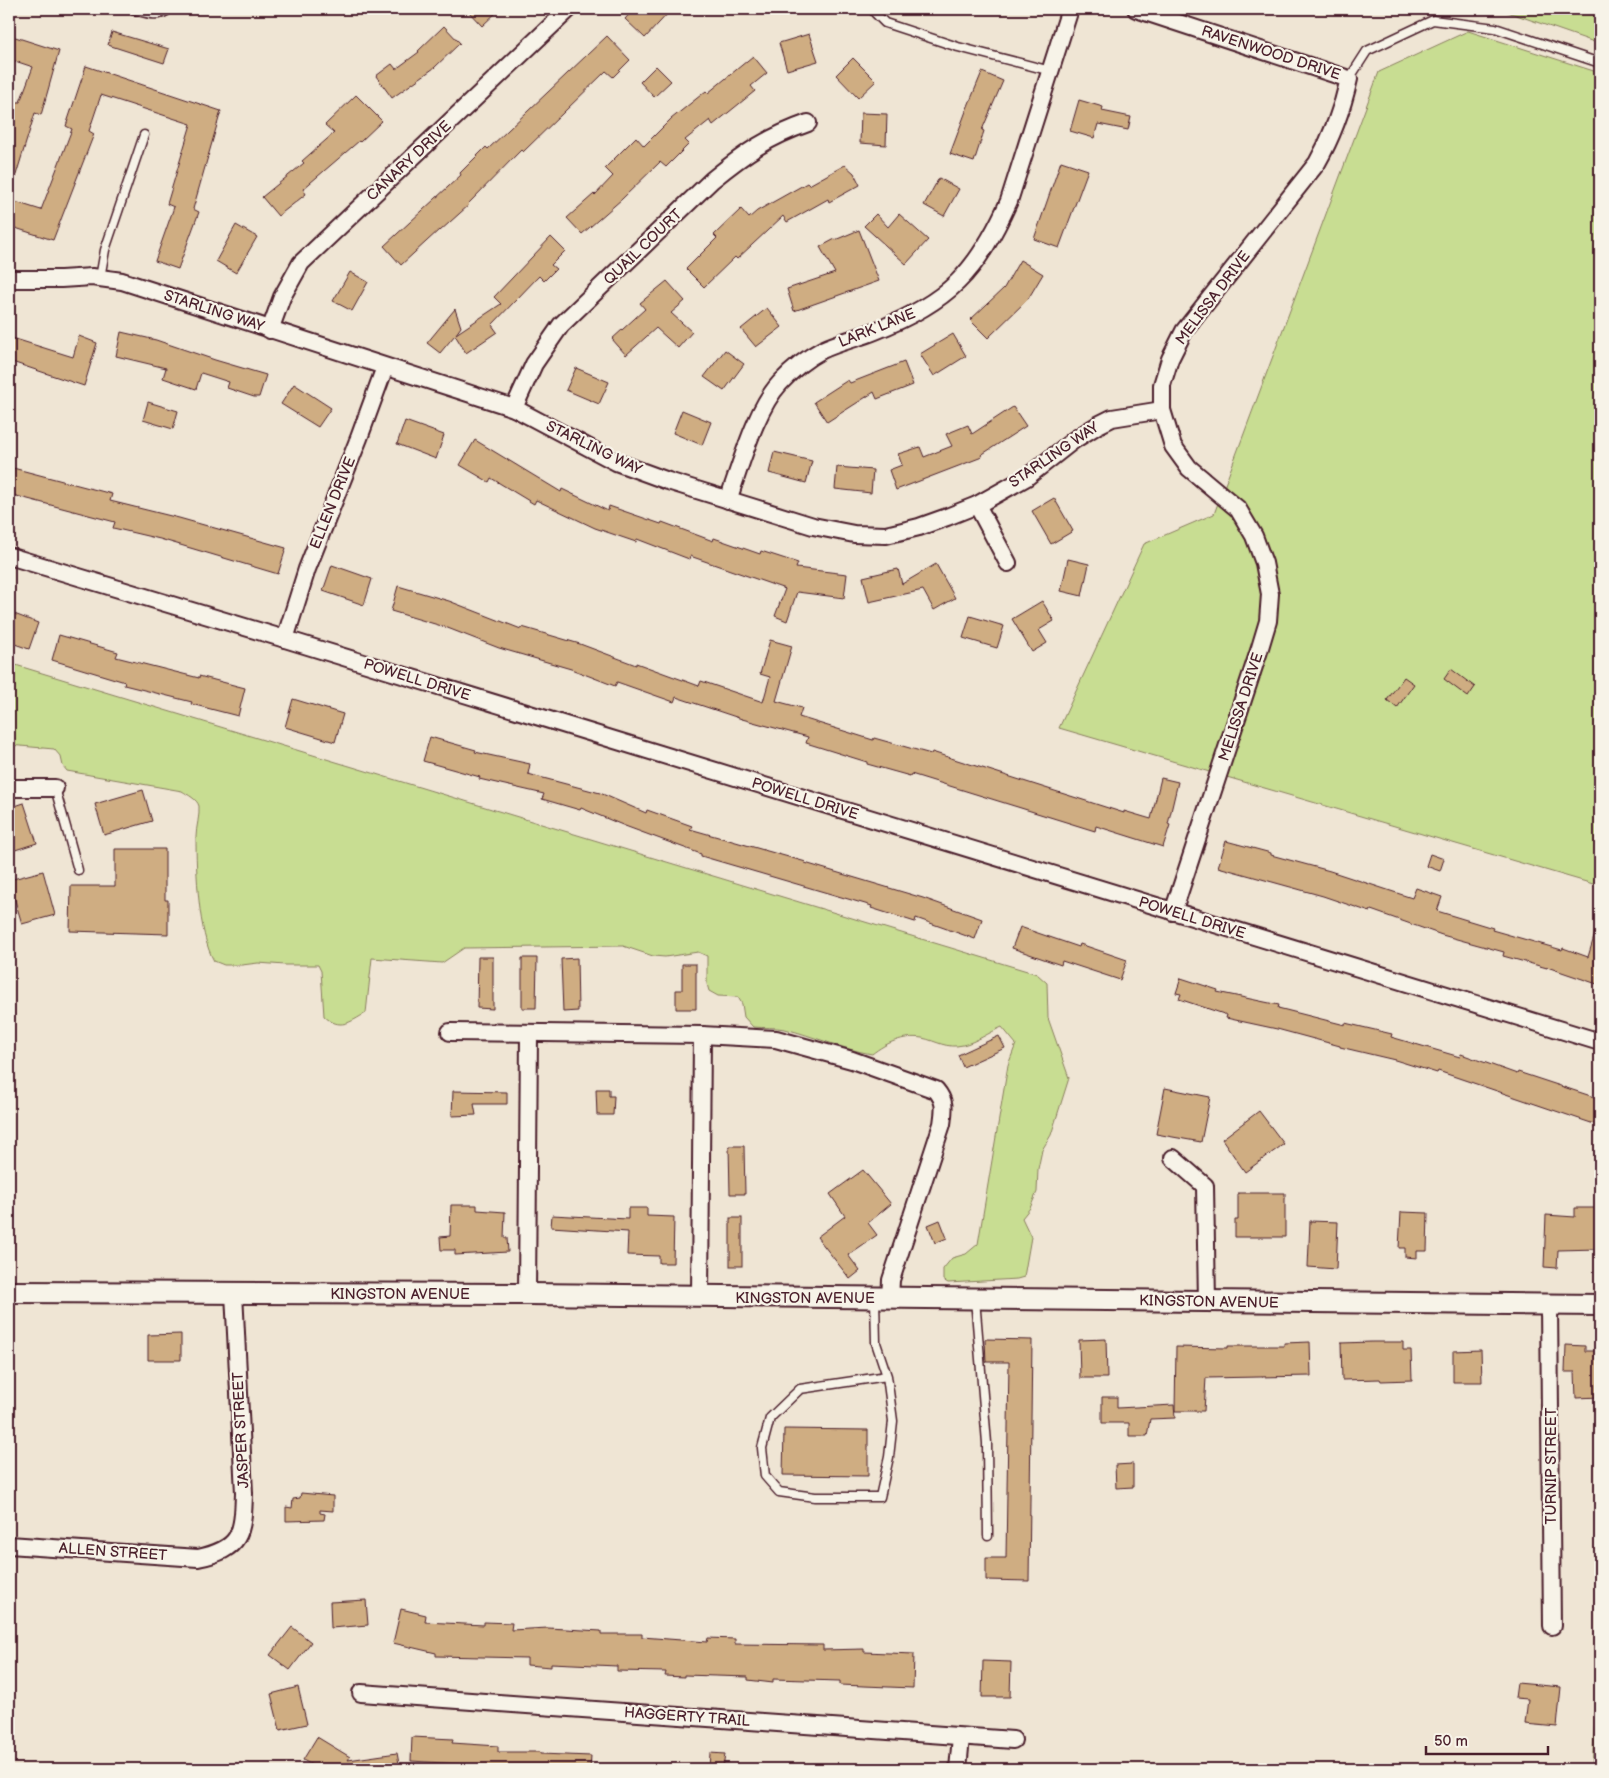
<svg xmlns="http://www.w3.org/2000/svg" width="1609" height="1778" font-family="'Balsamiq Sans',sans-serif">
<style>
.green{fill:#c8dd92;stroke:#897e5e}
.building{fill:#cfad82;stroke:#4a1f2b}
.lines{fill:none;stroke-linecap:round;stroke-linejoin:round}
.service-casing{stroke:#4a1f2b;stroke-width:11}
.minor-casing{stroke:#4a1f2b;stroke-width:20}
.tertiary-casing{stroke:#4a1f2b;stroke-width:24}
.service{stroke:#f7f3e8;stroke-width:8}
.minor{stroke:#f7f3e8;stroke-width:16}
.tertiary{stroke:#f7f3e8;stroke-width:20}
.labels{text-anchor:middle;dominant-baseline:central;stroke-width:4.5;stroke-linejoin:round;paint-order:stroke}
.street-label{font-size:15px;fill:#4a1f2b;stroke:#f7f3e8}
</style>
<rect width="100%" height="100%" fill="#efe5d4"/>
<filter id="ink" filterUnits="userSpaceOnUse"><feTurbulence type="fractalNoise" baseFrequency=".02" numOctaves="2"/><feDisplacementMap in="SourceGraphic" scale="10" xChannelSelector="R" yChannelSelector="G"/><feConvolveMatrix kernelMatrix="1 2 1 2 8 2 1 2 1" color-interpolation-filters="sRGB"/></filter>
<g filter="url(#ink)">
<g class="green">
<path d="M1499,9H1600V44Z"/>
<path d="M1468,31L1600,73V886L1059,728L1144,544L1214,514L1379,72Z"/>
<path d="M9,663L1037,974L1047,983L1048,1018L1069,1078L1051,1135L1042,1150L1038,1169L1037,1192L1030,1208L1022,1218L1031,1237L1024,1277L1017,1279L948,1283L943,1280V1269L952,1258L966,1254L978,1244L1008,1065L1016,1044L1002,1027C990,1032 976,1042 963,1045C946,1049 937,1041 922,1038C903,1035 886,1043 872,1054C841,1049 814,1036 785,1029C775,1027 764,1028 753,1027L744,1017L742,1004L738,997L718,996L709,991L707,984V956L698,952L665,957L653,956L623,946L464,948L442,963L372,958L366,1013C350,1022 340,1031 324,1016L321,971L318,965H285L258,963L242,965H224L214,961C198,933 196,870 196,837C196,827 200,816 199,806C197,799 188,795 182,791L67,771L63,766L61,757L54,749L9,745Z"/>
<path d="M1600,1656V1769H1592L1598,1663Z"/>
</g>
<g class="building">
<path d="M466,9H500L482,26Z"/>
<path d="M634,9H672L645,38L625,19Z"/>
<path d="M444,26L460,43L434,68L392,98L376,76L392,64L396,69L419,52L418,51Z"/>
<path d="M112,32L169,49L164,63L108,45Z"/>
<path d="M809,34L818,61L787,70L779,43Z"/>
<path d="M9,35L59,51L41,115L35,113L12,188L9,187V119L14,102H20L33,67L9,59Z"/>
<path d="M607,36L630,60L613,77L606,71L523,152L521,150L468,204L469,205L440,231L439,230L401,265L384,246L461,175L460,173L486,147L488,149Z"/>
<path d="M753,56L767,73L751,86L755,91L713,125L710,120L685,140L689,144L666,167L660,162L622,199L582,234L567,218L594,194L595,195L613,176L605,168L636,137L644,146L671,119L706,91L708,93Z"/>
<path d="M853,58L876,81L858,98L836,75Z"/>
<path d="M86,66L221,111L193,209L199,212L178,269L155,261L174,207L167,204L191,124L101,95L89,131L94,134L53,240L9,226V200L41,210L72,129L66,126Z"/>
<path d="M656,66L671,81L654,97L640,82Z"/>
<path d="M982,72L1003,81L982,130L984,131L974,162L950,154L966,111Z"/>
<path d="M356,95L382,121L360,142L359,141L303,189L306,194L278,216L262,197L304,163L302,161L334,133L325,125Z"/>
<path d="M1079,100L1103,107L1102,111L1131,117L1128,130L1098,124L1094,138L1070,131Z"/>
<path d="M861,113L887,114L886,145L860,143Z"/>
<path d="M1061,161L1088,170L1059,248L1034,239Z"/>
<path d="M845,165L854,173L860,185L829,202L828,199L787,222L783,216L737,259L735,257L704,287L686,269L717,238L714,235L741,209L749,218L757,211L807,183L809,185Z"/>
<path d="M939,178L959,189L944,216L924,205Z"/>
<path d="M876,214L888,227L899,214L928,240L906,264L864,226Z"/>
<path d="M236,225L257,237L236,273L216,261Z"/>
<path d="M859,230L879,281L794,311L787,289L835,273L820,247L835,239V240Z"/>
<path d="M551,237L565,251L551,265L556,269L544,281L539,276L492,325L497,332L466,353L455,335L440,353L427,343L455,309L461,327L456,334L501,304L494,297Z"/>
<path d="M1020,260L1043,274L1028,299L988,338L970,320L1004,288Z"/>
<path d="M350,272L368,282L352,311L333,301Z"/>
<path d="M667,281L685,301L671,313L692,332L678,348L656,328L626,355L612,339L645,309L640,303Z"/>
<path d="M767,308L782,327L756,347L741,329Z"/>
<path d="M121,332L156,340L215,360L266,375L259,397H254L227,388L229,382L201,373L196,389L163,378L166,368L116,356Z"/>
<path d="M953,334L966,356L934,376L920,354Z"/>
<path d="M79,336L97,343L84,386L9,361V337L73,357Z"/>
<path d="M725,350L744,364L724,391L704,377Z"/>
<path d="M904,362L913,385L877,399L874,392L827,422L814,402L848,380L850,383Z"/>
<path d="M576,368L609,382L599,404L566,390Z"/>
<path d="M294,384L331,408L318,427L281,404Z"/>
<path d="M148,402L178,411L173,429L143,420Z"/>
<path d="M1013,407L1026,426L981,455L982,457L896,490L889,470L902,465L898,454L920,447L924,457L952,446L946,434L968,425L972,434Z"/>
<path d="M682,410L711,422L702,445L673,433Z"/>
<path d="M405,421L444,435L436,459L397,444Z"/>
<path d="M475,440L561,492L562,489L608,511L609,506L661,524L662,522L713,541L714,538L760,554L761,551L798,563L796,568L847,574L844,598L797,592L787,621L775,616L785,589L690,556L689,559L637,539L636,542L595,528L536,500L534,504L491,478L489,482L460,465Z"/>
<path d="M774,452L812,461L806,483L769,473Z"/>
<path d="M837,467L873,470L871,493L835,489Z"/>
<path d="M13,468L112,494L110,501L179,518L286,548L278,574L160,539L113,528L115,522L9,494V484Z"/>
<path d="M1054,498L1073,531L1051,544L1032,511Z"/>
<path d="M1068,559L1089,564L1082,596L1061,591Z"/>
<path d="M936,564L955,598L934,610L923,590L869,602L863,577L898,569L902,584Z"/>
<path d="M332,565L372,579L364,605L323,591Z"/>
<path d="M398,586L449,601L521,629L522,627L580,644L636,665V663L699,686L701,681L763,702L770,677L760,674L770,640L792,646L776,701L802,708L799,717L873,740L874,738L931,754L932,752L1124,813V811L1151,819L1161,778L1178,782L1168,824L1170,825L1163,847L1096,826L1095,831L911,774L910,776L867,764V762L806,743L808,737L742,719L676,697L674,702L617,682L615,686L571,669L499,648L445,627L391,611Z"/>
<path d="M1042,601L1054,621L1039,630L1047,643L1032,652L1012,619Z"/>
<path d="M9,612L38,623L29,649L9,642Z"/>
<path d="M970,616L1004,626L997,648L963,638Z"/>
<path d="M59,635L118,652L116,657L199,678V676L245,688L238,716L191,704L192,702L124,685L125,682L52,660Z"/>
<path d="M1451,669L1475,687L1468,697L1444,679Z"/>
<path d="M1404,677L1414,684L1397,708L1387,700Z"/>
<path d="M293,699L343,714L335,742L285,727Z"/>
<path d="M430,737L476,750L475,752L530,764L528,774L600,793L646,813L647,810L692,826L690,829L806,862L805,863L923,898L982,919L975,939L916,918L915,922L871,908L872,906L701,856V854L625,826L581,808L580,810L542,799L544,794L479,779L480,777L423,761Z"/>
<path d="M143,790L152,821L104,835L95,804Z"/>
<path d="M24,803L37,843L9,852V808Z"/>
<path d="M1226,841L1271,853V855L1330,871L1412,898L1416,888L1442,897L1437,911L1493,928L1492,930L1562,950L1563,948L1588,957L1597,927L1600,928V985L1547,967V968L1503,956L1504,952L1442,935L1371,910L1370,912L1323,896L1218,867Z"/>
<path d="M115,849H165V900H168V934L70,931L71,886H115Z"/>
<path d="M1430,854L1444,859L1440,871L1426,866Z"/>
<path d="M43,871L55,915L22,924L9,880Z"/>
<path d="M1020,927L1079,947L1080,944L1127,960L1120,980L1062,961L1061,965L1012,948Z"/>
<path d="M478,957H493V1009L477,1008Z"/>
<path d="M522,958H537L536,1008H522Z"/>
<path d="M577,958L578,1011L563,1012L561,959Z"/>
<path d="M682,964H696V1009H676V990H682Z"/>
<path d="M1181,978L1218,990L1217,992L1279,1005L1278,1008L1345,1025V1023L1392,1034L1391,1037L1460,1057L1461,1054L1517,1074L1518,1072L1600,1099V1126L1438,1071L1437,1073L1395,1060L1340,1047V1046L1277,1029L1226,1018L1227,1015L1179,999L1181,994L1176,993Z"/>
<path d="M999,1036L1005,1048L963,1067L958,1055Z"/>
<path d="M1165,1088L1210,1097L1201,1142L1156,1134Z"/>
<path d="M596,1089H609V1096H614L613,1115H597Z"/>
<path d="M453,1091L507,1092V1104H474L476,1115L452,1116Z"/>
<path d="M1259,1111L1284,1144L1245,1172L1222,1139Z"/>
<path d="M729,1146H744L745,1194H730Z"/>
<path d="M863,1170L891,1204L868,1223L877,1235L848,1255L860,1271L850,1279L817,1237L845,1216L830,1194Z"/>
<path d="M1238,1193H1285V1237H1235V1220H1238Z"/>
<path d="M451,1205H477V1210L505,1212L504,1238H507L508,1252L455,1255V1250H441L440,1237L450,1236Z"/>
<path d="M628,1208H647V1216L674,1217L673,1263H659V1256L627,1255L628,1232L551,1227L552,1215L628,1219Z"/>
<path d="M1575,1208H1597L1598,1249L1558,1250L1557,1268L1544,1267L1546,1215L1575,1217Z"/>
<path d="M1401,1212L1428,1213L1427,1251H1417V1258L1405,1257V1248H1399Z"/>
<rect x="730" y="1218" width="12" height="48"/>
<path d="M940,1220L947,1238L935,1243L928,1225Z"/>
<path d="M1310,1221L1338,1222L1336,1269L1308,1267Z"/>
<path d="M181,1334V1360H148V1335Z"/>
<path d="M985,1339L1032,1340L1029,1581L986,1580V1558H1006L1009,1362H986Z"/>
<path d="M1106,1339L1107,1378H1080L1079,1340Z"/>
<path d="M1310,1342L1311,1376L1206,1378L1204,1411H1175L1176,1347L1228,1348V1346H1284V1343Z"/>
<path d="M1372,1342H1403V1350H1411L1412,1380L1381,1381L1380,1379L1342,1380L1341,1343Z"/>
<path d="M1566,1345L1585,1346V1351H1596V1357H1600V1397L1576,1398L1575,1372H1565Z"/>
<path d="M1481,1350L1482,1382H1453V1351Z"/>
<path d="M1102,1397H1117V1408L1174,1405L1175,1418L1150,1419L1147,1436H1129V1423H1102Z"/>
<path d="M784,1429L868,1430V1476L783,1475Z"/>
<path d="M1133,1464V1487L1116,1488L1115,1465Z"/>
<path d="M301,1493L333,1496V1511L320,1510V1513L325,1514L324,1520L286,1521V1507L292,1508L293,1499L300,1498Z"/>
<path d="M366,1600L368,1625L331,1628L330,1602Z"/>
<path d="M401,1609L426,1615L425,1622L484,1625V1622L512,1623L511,1630L548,1628L601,1631V1634H642V1637L707,1642L708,1638L735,1639V1644L823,1645V1650L864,1649V1652L914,1654L913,1688L840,1685V1681L773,1679V1683L748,1680V1677L684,1675V1677L665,1676L666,1672L617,1671V1666L551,1663V1667L527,1665V1658L436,1656V1653L393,1643Z"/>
<path d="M292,1627L311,1642L290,1670L270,1655Z"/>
<path d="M983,1661L1011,1662L1010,1697H982Z"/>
<path d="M1517,1683L1561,1687L1557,1727L1525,1724L1528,1699L1515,1698Z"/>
<path d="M298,1687L307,1724L280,1730L271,1694Z"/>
<path d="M317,1737L350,1757L348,1760L397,1753L400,1769H319L303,1760Z"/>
<path d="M412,1737L453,1739L452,1743L498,1746V1752H540V1754L591,1756L590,1769H459V1764L411,1761Z"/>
<path d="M710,1753L725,1754L723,1769H709Z"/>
</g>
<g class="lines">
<defs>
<g id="service">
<path d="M131,9C143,12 159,19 169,9"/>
<path d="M874,9L875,13L885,23L958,47L1051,71"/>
<path d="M1349,79L1367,51L1433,20L1495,28L1600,63"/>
<path d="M100,278L105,250L144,135"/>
<path d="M55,788L78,870"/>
<path d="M875,1298L876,1343L887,1376L893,1421L889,1457L880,1497H815L779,1492L765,1476L762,1448L770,1418L800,1389L887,1376"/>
<path d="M975,1299L987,1443L988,1536"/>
</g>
<g id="minor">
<path d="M1136,9L1349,79C1342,110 1333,135 1317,163L1184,331L1170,359L1162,385V410L1173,446L1189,468L1238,509L1254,536L1264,563L1270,594L1268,621L1259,651L1173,912"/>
<path d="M9,279H61L92,277L122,281L514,408L616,462L668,481L813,526L854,534L886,535L919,527L947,517L977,505L1027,477L1074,440L1098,425L1112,418L1162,410"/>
<path d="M270,330L282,297L301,263L569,9"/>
<path d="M514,408L534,364L561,325L712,180C745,153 768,137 808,123"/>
<path d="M728,500C741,465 755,410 780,383C792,370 807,358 822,350C839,342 858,338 875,331C949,302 977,272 1009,201L1070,9"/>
<path d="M977,505L1008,563"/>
<path d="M9,556L285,639L1600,1042"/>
<path d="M285,639L307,569L359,438L385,367"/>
<path d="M9,788H55"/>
<path d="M450,1032L702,1035L776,1039L852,1060L936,1090C946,1102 944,1109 942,1124L891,1280L890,1298"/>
<path d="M1173,1158L1205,1186L1207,1302"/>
<path d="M527,1294L529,1034"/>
<path d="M700,1297L702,1035"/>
<path d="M1549,1305L1552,1626"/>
<path d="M9,1545L198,1558C241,1549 243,1534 244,1493L234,1293"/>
<path d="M361,1693L1013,1740"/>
<path d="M958,1769L961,1737"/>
</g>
<path id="tertiary" d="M9,1292L527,1294L1600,1305"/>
</defs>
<use href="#service" class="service-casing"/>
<use href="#minor" class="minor-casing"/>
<use href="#tertiary" class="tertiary-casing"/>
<use href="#service" class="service"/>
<use href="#minor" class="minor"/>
<use href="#tertiary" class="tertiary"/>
</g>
</g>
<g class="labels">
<g class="street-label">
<text transform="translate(1271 53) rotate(18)">RAVENWOOD DRIVE</text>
<text transform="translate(409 161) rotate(-43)">CANARY DRIVE</text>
<text transform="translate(643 247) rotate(-44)">QUAIL COURT</text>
<text transform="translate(1213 298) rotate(-53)">MELISSA DRIVE</text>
<text transform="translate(214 311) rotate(18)">STARLING WAY</text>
<text transform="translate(877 328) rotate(-22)">LARK LANE</text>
<text transform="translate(594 448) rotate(26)">STARLING WAY</text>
<text transform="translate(1054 455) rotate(-34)">STARLING WAY</text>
<text transform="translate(333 503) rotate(-68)">ELLEN DRIVE</text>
<text transform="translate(417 680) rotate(17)">POWELL DRIVE</text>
<text transform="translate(1241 707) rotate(-72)">MELISSA DRIVE</text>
<text transform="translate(805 799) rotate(17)">POWELL DRIVE</text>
<text transform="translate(1192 918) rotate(17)">POWELL DRIVE</text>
<text x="400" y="1294">KINGSTON AVENUE</text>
<text x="805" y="1298">KINGSTON AVENUE</text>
<text transform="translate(1209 1302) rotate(1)">KINGSTON AVENUE</text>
<text transform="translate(241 1430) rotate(-93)">JASPER STREET</text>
<text transform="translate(1551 1466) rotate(-90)">TURNIP STREET</text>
<text transform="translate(113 1552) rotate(4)">ALLEN STREET</text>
<text transform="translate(687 1717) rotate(4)">HAGGERTY TRAIL</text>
</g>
</g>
<rect width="1609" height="1778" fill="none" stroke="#f7f3e8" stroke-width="30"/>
<rect x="15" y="15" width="1579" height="1748" fill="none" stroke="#4a1f2b" stroke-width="2" filter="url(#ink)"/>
<path d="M1426 1746v8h122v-8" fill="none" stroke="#4a1f2b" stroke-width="2.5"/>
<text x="1434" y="1746" font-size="15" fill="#4a1f2b" stroke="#f7f3e8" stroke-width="4" paint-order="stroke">50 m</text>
</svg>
